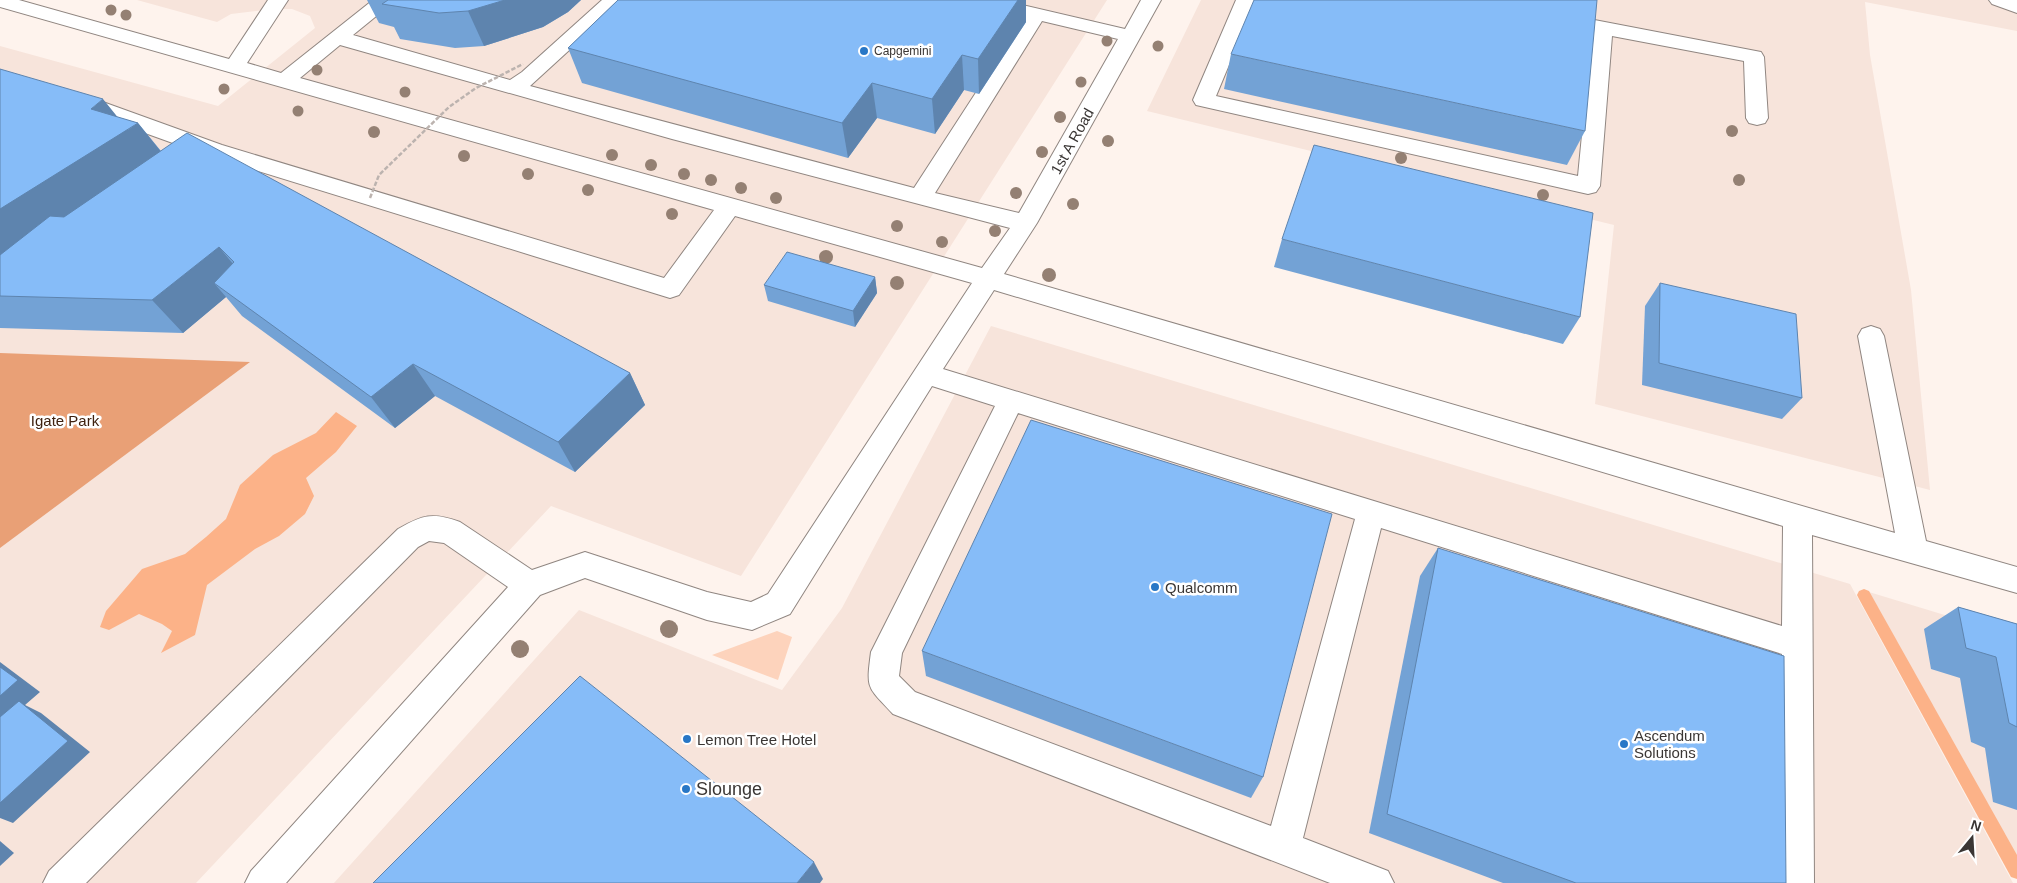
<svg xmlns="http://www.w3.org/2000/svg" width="2017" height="883" font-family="Arial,sans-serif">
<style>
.built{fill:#f7e4db}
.green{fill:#fdd3bc}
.forest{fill:#e9a076}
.water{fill:#fcb288}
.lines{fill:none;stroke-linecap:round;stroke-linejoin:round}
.stream{fill:#fcb288;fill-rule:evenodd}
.minor-casing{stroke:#908681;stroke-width:2}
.minor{fill:#fff;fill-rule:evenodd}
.path-bridge{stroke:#bcb3af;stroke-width:2.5;stroke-dasharray:4.5 2;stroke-linecap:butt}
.tree{fill:#948073}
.wall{fill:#73a2d5}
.shaded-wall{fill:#5e84ae}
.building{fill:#86bcf8;stroke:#5e84ae}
.poi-dot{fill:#2877c6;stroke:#fff;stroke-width:2}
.labels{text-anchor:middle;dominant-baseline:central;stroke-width:5;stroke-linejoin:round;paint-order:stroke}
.far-poi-label{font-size:12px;fill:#3a3634;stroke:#fff;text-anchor:start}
.street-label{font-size:15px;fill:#3a3634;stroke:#fff}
.park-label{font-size:15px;fill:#3e210f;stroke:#fff}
.poi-label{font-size:15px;fill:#3a3634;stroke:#fff;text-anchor:start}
.near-poi-label{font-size:18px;fill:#3a3634;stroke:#fff;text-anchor:start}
</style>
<rect width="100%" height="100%" fill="#fef3ed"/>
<g class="built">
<path d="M137,0H1107L741,576L551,506L196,883H0V46L218,106L315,28L310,16L292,9H272L231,14L217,22Z"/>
<path d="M1201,0H2017V31L1865,2L1870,55L1911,290L1930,490L1595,404L1614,225L1147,111Z"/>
<path d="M991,326L1850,584L2013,883H334L579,610L782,690L842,608Z"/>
<path d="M1869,592L2017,637V858Z"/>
</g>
<path class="green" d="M777,631L792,637L778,680L712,655Z"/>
<path class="forest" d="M0,353L250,362L0,548Z"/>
<path class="water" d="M336,412L357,426L336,452L306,478L314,496L305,514L279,536L255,549L207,585L195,635L161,653L172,631L162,624L139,614L109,630L100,627L106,611L142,569L185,554L206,537L226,519L240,485L273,455L316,433Z"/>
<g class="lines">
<path class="stream" d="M1864,589L1869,591L2017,855V879L2011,877L1859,599L1857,595L1859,591Z"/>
<defs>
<g id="minor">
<path d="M0,0H19L229,59L268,0H288L247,63L281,73L373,0H396L353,35L510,80L522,72L602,0H624L530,86L914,188L1025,17L968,4L965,0H1001L1125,29L1141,0H1161L1037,223L1004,274L1895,533L1858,336L1862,329L1871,326L1880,329L1884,336L1926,541L2017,567V593L1812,535L1814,883H1778L1782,654L1381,528L1303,838L1388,871L1394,883H1330L893,714C867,686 866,690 871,652L995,406L932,386L790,614L752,630L707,620L585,578L540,595L286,883H245L251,871L508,587L444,543L429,541L418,547L86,883H43L49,871L398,529C423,515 432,512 460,522L532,570L585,552L707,592L751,602L768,594L972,283L735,216L679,295L670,298L206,155L73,107L70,102L73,97L81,95L89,97L222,145L664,278L714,210L0,7ZM1042,21L1118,39L1019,213L935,193ZM340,45L672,139L1010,228L982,268L300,78ZM994,290L1783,526L1782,626L943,369ZM1018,413L1355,519L1271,826L915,692L899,676L902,653Z"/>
<path d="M1236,0H1256L1216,96L1578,176L1592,32L1551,23L1548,19L1551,15L1558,13L1761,52L1764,57L1768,118L1765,123L1757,125L1749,123L1746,118L1744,61L1612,36L1600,186L1596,192L1588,194L1196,105L1193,100Z"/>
<path d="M1989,0H2017V13L1992,4Z"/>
</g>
</defs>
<use href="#minor" class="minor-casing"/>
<use href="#minor" class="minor"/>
<path class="path-bridge" d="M370,198L379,175L449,107L476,88L523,64"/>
</g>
<g class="tree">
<circle cx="111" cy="10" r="5.5"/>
<circle cx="126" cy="15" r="5.5"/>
<circle cx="1107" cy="41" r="5.5"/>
<circle cx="1158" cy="46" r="5.5"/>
<circle cx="317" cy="70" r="5.5"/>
<circle cx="1081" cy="82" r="5.5"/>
<circle cx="224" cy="89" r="5.5"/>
<circle cx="405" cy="92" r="5.5"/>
<circle cx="298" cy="111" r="5.5"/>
<circle cx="1060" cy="117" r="6"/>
<circle cx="1732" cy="131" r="6"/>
<circle cx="374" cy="132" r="6"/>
<circle cx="1108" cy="141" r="6"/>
<circle cx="1042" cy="152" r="6"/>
<circle cx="612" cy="155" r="6"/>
<circle cx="464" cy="156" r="6"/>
<circle cx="1401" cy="158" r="6"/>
<circle cx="651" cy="165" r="6"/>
<circle cx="528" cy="174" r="6"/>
<circle cx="684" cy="174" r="6"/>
<circle cx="711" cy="180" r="6"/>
<circle cx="1739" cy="180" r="6"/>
<circle cx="741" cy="188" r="6"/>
<circle cx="588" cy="190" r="6"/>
<circle cx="1016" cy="193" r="6"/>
<circle cx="1543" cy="195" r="6"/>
<circle cx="776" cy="198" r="6"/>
<circle cx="1073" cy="204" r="6"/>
<circle cx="672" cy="214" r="6"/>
<circle cx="897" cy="226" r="6"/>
<circle cx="995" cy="231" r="6"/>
<circle cx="942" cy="242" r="6"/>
<circle cx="826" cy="257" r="7"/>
<circle cx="1049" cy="275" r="7"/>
<circle cx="897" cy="283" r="7"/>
<circle cx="669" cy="629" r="9"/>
<circle cx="520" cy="649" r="9"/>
</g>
<g class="wall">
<path d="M367,0H581L568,12L543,27L484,46L455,48L400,39L394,27L379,23Z"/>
<path d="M618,0H1026V22L979,94L964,90L935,134L877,118L848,158L582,83L568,48Z"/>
<path d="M1231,54L1585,131L1567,165L1224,89Z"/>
<path d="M0,69L117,117L138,123L161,151L630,373L645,405L575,472L435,396L395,428L242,316L226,297L183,333L0,328Z"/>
<path d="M1282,239L1580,317L1563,344L1274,267Z"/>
<path d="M875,277L877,293L855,327L768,301L764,285Z"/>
<path d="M1660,283L1802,398L1782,419L1642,385L1645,306Z"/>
<path d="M1438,548L1786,883H1503L1369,833L1420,576Z"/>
<path d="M1958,607L2017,624V810L1993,802L1985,748L1971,742L1960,678L1931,669L1924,629Z"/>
<path d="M922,651L1263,777L1251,798L926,676Z"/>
</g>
<g class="shaded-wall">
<path d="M505,0H581L568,12L543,27L484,46L468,11Z"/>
<path d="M1018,0H1026V22L979,94L978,59Z"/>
<path d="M962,55L964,90L935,134L932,99Z"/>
<path d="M872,83L877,118L848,158L842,123Z"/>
<path d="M103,99L128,130L138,123L166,158L0,265V209L91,109Z"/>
<path d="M219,247L247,281L214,283L226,297L183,333L152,300Z"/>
<path d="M875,277L877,293L855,327L853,311Z"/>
<path d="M413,364L435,396L395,428L371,397Z"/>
<path d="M630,373L645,405L575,472L558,442Z"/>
<path d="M0,662L40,692L25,705L41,713L90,752L13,823L0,818Z"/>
<path d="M0,841L14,853L0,866Z"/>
<path d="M814,862L823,879L820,883H797Z"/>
</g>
<g class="building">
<path d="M388,0H505L468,11L439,13L382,4Z"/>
<path d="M618,0H1018L978,59L962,55L932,99L872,83L842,123L568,48Z"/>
<path d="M1254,0H1597L1585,131L1231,54Z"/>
<path d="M0,69L103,99L91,109L138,123L0,209Z"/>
<path d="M187,133L630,373L558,442L413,364L371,397L214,283L234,262L219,247L152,300L0,296V255L50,216L64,217Z"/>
<path d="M1314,145L1593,213L1580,317L1282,239Z"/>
<path d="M787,252L875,277L853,311L764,285Z"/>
<path d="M1660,283L1796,314L1802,398L1659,363Z"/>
<path d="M1031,420L1332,514L1263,777L922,651Z"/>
<path d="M1438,548L1784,656L1786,883H1576L1387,814Z"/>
<path d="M1958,607L2017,624V727L2009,723L1996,657L1966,648Z"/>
<path d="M0,667L18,680L0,696Z"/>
<path d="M580,676L814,862L797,883H373Z"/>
<path d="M19,701L68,741L0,803V717Z"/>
</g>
<g class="poi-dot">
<circle cx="864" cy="51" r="5"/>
<circle cx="1155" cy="587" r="5"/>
<circle cx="687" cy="739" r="5"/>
<circle cx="1624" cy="744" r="5"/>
<circle cx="686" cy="789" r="5"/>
</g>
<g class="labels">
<g class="far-poi-label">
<text x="874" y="51">Capgemini</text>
</g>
<g class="street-label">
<text transform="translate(1072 141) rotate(-61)">1st A Road</text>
</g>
<g class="park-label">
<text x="65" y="420">Igate Park</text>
</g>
<g class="poi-label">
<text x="1165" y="587">Qualcomm</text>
<text x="1634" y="735">Ascendum<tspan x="1634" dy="17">Solutions</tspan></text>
<text x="697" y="739">Lemon Tree Hotel</text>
</g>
<g class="near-poi-label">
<text x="696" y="789">Slounge</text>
</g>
</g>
<g transform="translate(1972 838) rotate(18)" stroke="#ffffff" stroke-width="4" paint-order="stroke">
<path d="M0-4L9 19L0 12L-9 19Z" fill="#3a3634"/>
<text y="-8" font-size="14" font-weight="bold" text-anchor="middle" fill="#3a3634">N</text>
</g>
</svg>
